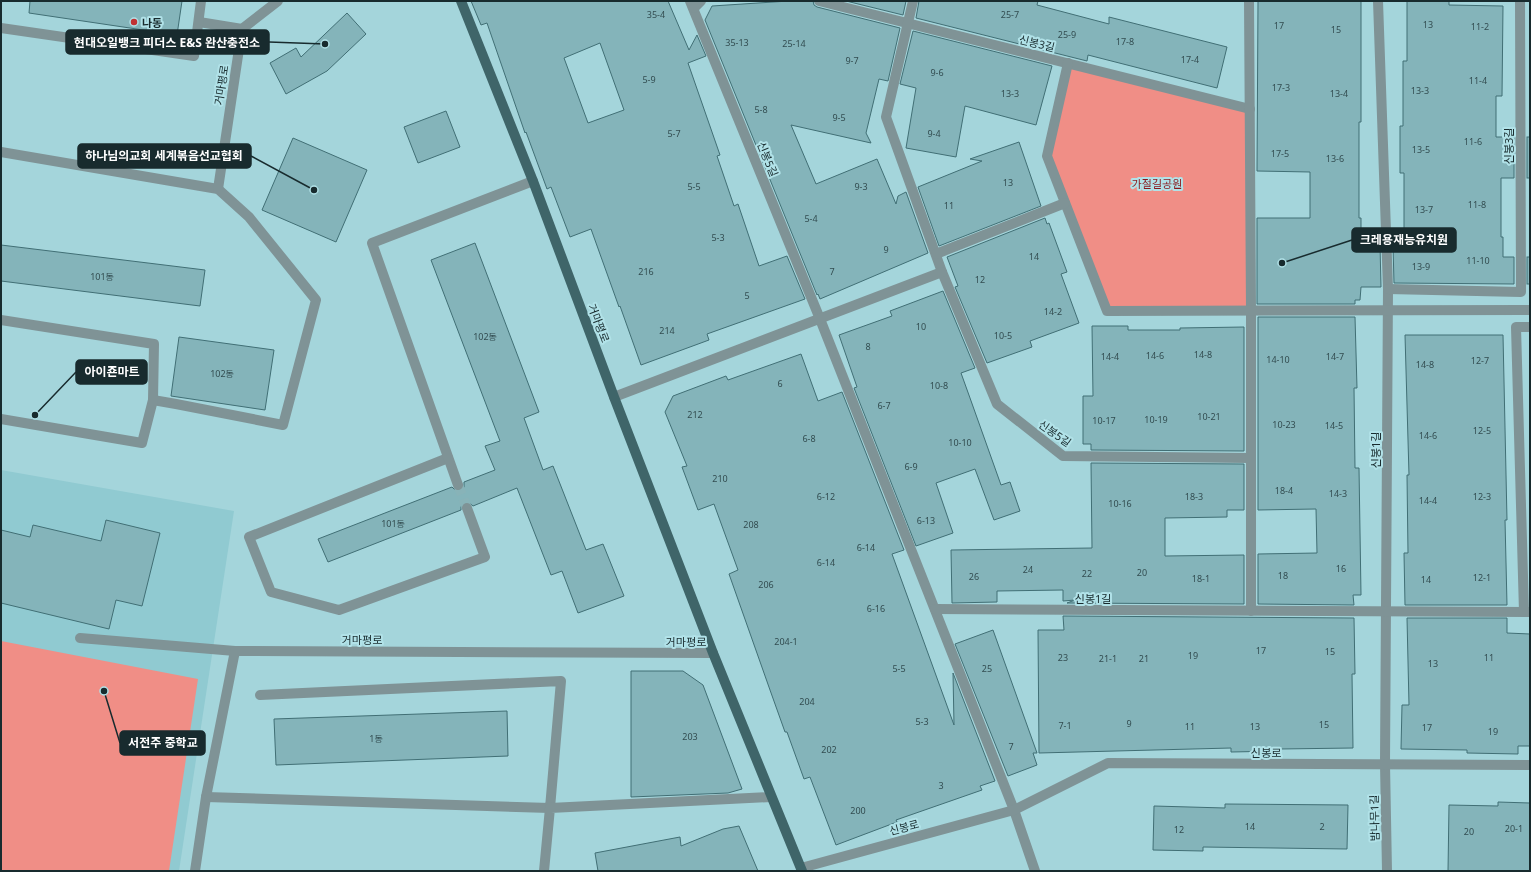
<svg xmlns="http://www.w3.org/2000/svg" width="1531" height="872" font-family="'Noto Sans','Noto Sans KR',sans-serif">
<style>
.built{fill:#90cad1}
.green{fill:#f08e86}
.building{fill:#84b4ba;stroke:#416f75;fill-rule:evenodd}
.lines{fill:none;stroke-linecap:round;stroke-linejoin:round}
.minor-tunnel{stroke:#88b3b8;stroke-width:10;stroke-dasharray:10 5;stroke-linecap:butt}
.minor{stroke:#7f9396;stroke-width:10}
.major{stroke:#3f6569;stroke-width:10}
.poi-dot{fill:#c03133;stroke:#b1e2e8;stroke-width:1.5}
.labels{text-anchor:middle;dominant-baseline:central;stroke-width:4;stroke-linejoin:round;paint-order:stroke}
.number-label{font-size:9px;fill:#334d51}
.poi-label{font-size:11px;font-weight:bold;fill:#182b2e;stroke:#b1e2e8;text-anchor:start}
.street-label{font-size:11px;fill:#182b2e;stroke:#b1e2e8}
.park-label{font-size:11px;fill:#8a181c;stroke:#b1e2e8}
.leader{fill:none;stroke:#182b2e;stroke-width:1.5}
.callout-dot{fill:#182b2e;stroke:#b1e2e8;stroke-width:1.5}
.callout{fill:#182b2e;stroke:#182b2e;stroke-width:1.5}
.callout-label{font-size:12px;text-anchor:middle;font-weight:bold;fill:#fff}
</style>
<rect width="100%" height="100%" fill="#a4d5db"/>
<path class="built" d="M1,470L234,511L179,871H1Z"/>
<g class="green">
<path d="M1068,63L1250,109L1251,310L1107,311L1047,156Z"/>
<path d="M1,641L198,679L169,871H1Z"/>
</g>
<g class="building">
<path d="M30,1H182L177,35L29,13Z"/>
<path d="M471,1H668L689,50L697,35L706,56L688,63L720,155L717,156L734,206L738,204L759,266L787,256L805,299L707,334L709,340L641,365L620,306L619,307L591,229L570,237L551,187L547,189L526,132L525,133L487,23L481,25ZM600,43L624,110L588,123L564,58Z"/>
<path d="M789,1H813L814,5L817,7L900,28L888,81L879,79L866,133L871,143L791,125L816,184L877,159L896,204L898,196L906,192L928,253L820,299L818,294L817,295L705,20L712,6Z"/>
<path d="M846,1H906L903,15Z"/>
<path d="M919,1H1038L1037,5L1109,24V17L1227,47L1217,88L1088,55L1087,61L916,18Z"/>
<path d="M1258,1H1361V122H1359V218H1361V245H1380L1381,287H1361L1360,300H1355V304H1257V218H1310V172L1257,171Z"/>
<path d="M1407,1H1449V5L1503,6L1502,96H1496V137H1514V178H1501V237H1503V257H1514V284L1394,283L1393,245H1404V173H1400V126H1403V61H1407Z"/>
<path d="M347,13L366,34L327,71L286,94L270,63L296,48L301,57Z"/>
<path d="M913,31L1052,66L1036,125L965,106L956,157L906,148L916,88L900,84Z"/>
<path d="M446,111L460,147L418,163L404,127Z"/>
<rect x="1527" y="137" width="3" height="41"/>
<path d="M293,138L367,170L336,242L262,210Z"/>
<path d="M1019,142L1041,206L939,246L918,187L982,161L970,159Z"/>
<path d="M1045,218L1047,224L1049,223L1067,272L1061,274L1079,323L1030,341L1032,347L987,363L955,287L958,286L947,257Z"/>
<path d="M475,243L539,412L524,418L543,470L553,466L586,550L603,544L624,596L578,613L562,571L551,575L517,488L473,506L468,502H464L461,507V510L328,562L318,539L452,487L456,491H461L464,487V482L495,470L485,446L500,441L431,260Z"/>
<path d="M1,245L205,270L200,306L1,281Z"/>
<rect x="1527" y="257" width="3" height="27"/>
<path d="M943,291L975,368L961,373L970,398L1001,485L1010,482L1020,511L994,520L975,469L936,483L953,533L916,546L854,388L857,387L839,335L892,316L890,311Z"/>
<path d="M1258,317H1355L1357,388H1354L1355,468H1359L1361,595H1353L1354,605L1258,604V554L1317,553L1316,509L1258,510Z"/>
<path d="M1092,326H1128V330H1180V328L1244,327V451L1091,450V444H1083V396H1093Z"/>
<path d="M1405,335H1503L1507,520H1505L1507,605H1405L1404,553H1408L1407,475H1409Z"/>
<path d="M179,337L274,350L265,410L171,396Z"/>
<path d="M801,354L818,401L842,392L904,550L892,554L954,725L953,673L995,781L980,786L982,790L896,820L897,822L836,845L810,777L804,779L787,732H785L770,690L729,574L738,570L714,504L698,510L682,467L687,466L665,412L673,396L726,376L728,380Z"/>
<path d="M1091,463L1244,464V510H1227V517L1165,518V556L1244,555V604L1067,603L1075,600L1063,601V590L997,591V602L952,603L951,550L1092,548Z"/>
<path d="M106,520L160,533L142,606L116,600L109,629L1,603V530L30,537L33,525L101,541Z"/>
<path d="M1063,616L1354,618L1355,674H1352L1353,748L1280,749V751L1231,752V748L1039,753L1038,630H1064Z"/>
<path d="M1407,618H1507V633L1530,634V746H1518V754L1467,753V750L1401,749L1402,705H1409Z"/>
<path d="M993,630L1037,753H1033L1037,765L1008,776L955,644Z"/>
<path d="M631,671H683L703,685L742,789L728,793L631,797Z"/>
<path d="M507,711L508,756L276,765L274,719Z"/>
<path d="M1498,802L1530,803V871H1448L1449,805L1498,806Z"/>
<path d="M1225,804L1348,805L1347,849L1203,847V851L1153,850L1154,806L1225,808Z"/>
<path d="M739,826L758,871H598L595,853L680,837L681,846L723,829Z"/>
</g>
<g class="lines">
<path class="minor-tunnel" d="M458,485L467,508"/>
<g class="minor">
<path d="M690,1L820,319L1014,810L1035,871"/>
<path d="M819,1L1250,109"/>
<path d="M913,1L886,117L942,272L997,404L1063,456L1250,458"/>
<path d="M1249,1L1251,310V611"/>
<path d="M1378,1L1388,289L1385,764L1387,871"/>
<path d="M694,8L701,1"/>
<path d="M199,22L242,29"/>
<path d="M1,28L194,56L201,1"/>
<path d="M1068,63L1047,156L1107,311L1530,310"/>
<path d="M1,152L218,189L249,217L316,300L283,425L176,404L153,400"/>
<path d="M218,189L242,29L278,1"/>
<path d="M936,254L1065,203"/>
<path d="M1388,289L1521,292L1520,1"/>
<path d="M1,320L154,344L153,400L142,443L1,419"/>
<path d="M614,397L942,272"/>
<path d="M448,458L249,537L271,592L339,610L485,557L467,508"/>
<path d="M458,485L372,243L533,181"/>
<path d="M935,609L1530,612"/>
<path d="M1524,612L1516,327H1530"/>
<path d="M80,638L235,651"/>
<path d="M206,797L550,808L561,681L260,695"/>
<path d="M801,868L1014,810L1108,763L1530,765"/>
<path d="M195,871L206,797L235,651L713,653"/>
<path d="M544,871L550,808L771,797"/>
</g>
<path class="major" d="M461,1L533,181L614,397L713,653L802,871"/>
</g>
<circle class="poi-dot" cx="134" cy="22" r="4"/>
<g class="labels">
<g class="number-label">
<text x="656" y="14">35-4</text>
<text x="1010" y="14">25-7</text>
<text x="1428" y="24">13</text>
<text x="1279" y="25">17</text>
<text x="1480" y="26">11-2</text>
<text x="1336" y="29">15</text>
<text x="1067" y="34">25-9</text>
<text x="1125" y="41">17-8</text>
<text x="737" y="42">35-13</text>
<text x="794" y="43">25-14</text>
<text x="1190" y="59">17-4</text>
<text x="852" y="60">9-7</text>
<text x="937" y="72">9-6</text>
<text x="649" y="79">5-9</text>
<text x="1478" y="80">11-4</text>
<text x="1281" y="87">17-3</text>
<text x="1420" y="90">13-3</text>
<text x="1010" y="93">13-3</text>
<text x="1339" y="93">13-4</text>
<text x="761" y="109">5-8</text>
<text x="839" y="117">9-5</text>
<text x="674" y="133">5-7</text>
<text x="934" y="133">9-4</text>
<text x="1473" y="141">11-6</text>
<text x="1421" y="149">13-5</text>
<text x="1280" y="153">17-5</text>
<text x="1335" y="158">13-6</text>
<text x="1008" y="182">13</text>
<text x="694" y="186">5-5</text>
<text x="861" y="186">9-3</text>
<text x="1477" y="204">11-8</text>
<text x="949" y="205">11</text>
<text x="1424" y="209">13-7</text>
<text x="811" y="218">5-4</text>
<text x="718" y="237">5-3</text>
<text x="886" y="249">9</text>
<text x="1034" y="256">14</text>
<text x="1478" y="260">11-10</text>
<text x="1421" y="266">13-9</text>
<text x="646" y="271">216</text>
<text x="832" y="271">7</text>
<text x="102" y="276">101동</text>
<text x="980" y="279">12</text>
<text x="747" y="295">5</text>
<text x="1053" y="311">14-2</text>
<text x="921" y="326">10</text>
<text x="667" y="330">214</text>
<text x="1003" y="335">10-5</text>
<text x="485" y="336">102동</text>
<text x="868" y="346">8</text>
<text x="1203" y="354">14-8</text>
<text x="1155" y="355">14-6</text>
<text x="1110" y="356">14-4</text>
<text x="1335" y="356">14-7</text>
<text x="1278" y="359">14-10</text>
<text x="1480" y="360">12-7</text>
<text x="1425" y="364">14-8</text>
<text x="222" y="373">102동</text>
<text x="780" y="383">6</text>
<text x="939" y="385">10-8</text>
<text x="884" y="405">6-7</text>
<text x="695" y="414">212</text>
<text x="1209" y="416">10-21</text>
<text x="1156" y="419">10-19</text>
<text x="1104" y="420">10-17</text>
<text x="1284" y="424">10-23</text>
<text x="1334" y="425">14-5</text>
<text x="1482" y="430">12-5</text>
<text x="1428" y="435">14-6</text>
<text x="809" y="438">6-8</text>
<text x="960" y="442">10-10</text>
<text x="911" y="466">6-9</text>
<text x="720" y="478">210</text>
<text x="1284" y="490">18-4</text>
<text x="1338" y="493">14-3</text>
<text x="826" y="496">6-12</text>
<text x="1194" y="496">18-3</text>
<text x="1482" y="496">12-3</text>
<text x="1428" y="500">14-4</text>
<text x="1120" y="503">10-16</text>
<text x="926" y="520">6-13</text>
<text x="393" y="523">101동</text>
<text x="751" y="524">208</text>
<text x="866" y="547">6-14</text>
<text x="826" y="562">6-14</text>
<text x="1341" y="568">16</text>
<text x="1028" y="569">24</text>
<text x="1142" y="572">20</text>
<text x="1087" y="573">22</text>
<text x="1283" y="575">18</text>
<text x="974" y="576">26</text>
<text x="1482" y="577">12-1</text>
<text x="1201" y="578">18-1</text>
<text x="1426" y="579">14</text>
<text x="766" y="584">206</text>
<text x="876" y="608">6-16</text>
<text x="786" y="641">204-1</text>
<text x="1261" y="650">17</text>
<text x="1330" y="651">15</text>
<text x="1193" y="655">19</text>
<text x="1063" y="657">23</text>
<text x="1489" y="657">11</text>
<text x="1108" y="658">21-1</text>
<text x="1144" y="658">21</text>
<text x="1433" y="663">13</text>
<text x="899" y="668">5-5</text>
<text x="987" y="668">25</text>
<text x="807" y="701">204</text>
<text x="922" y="721">5-3</text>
<text x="1129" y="723">9</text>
<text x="1324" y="724">15</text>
<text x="1065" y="725">7-1</text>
<text x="1190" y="726">11</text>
<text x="1255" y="726">13</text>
<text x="1427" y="727">17</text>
<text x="1493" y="731">19</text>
<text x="690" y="736">203</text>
<text x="376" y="738">1동</text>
<text x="1011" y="746">7</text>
<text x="829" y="749">202</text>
<text x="941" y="785">3</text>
<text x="858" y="810">200</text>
<text x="1250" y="826">14</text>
<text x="1322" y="826">2</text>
<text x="1514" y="828">20-1</text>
<text x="1179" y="829">12</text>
<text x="1469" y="831">20</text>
</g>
<g class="poi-label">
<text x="142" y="22">나동</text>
</g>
<g class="street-label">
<text transform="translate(1037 43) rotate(14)">신봉3길</text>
<text transform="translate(221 85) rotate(-81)">거마평로</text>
<text transform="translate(1508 146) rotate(-90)">신봉3길</text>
<text transform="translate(768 159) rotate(68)">신봉5길</text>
<text transform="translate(599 323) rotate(69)">거마평로</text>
<text transform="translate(1055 433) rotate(35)">신봉5길</text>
<text transform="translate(1375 450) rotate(-90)">신봉1길</text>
<text x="1093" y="598">신봉1길</text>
<text x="362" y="639">거마평로</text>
<text x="686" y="641">거마평로</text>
<text x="1266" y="752">신봉로</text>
<text transform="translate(1374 818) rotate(-91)">밤나무1길</text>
<text transform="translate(904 827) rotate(-15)">신봉로</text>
</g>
<g class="park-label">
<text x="1157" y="183">가절길공원</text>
</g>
</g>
<path class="leader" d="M325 44L269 42M314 190L251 156M1282 263L1352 240M35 415L76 372M104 691L120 743"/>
<g class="callout-dot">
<circle cx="325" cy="44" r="4"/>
<circle cx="314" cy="190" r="4"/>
<circle cx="1282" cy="263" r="4"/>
<circle cx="35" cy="415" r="4"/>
<circle cx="104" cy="691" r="4"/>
</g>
<g class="callout">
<rect x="66" y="30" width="203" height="24" rx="4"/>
<rect x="78" y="144" width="173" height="24" rx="4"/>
<rect x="1352" y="228" width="104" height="24" rx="4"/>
<rect x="76" y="360" width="71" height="24" rx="4"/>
<rect x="120" y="731" width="85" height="24" rx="4"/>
</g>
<g class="callout-label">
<text x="167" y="47">현대오일뱅크 피더스 E&amp;S 완산충전소</text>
<text x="164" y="160">하나님의교회 세계볶음선교협회</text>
<text x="1404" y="244">크레용재능유치원</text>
<text x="112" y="376">아이죤마트</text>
<text x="163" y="747">서전주 중학교</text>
</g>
<rect width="1531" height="872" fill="none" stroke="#182b2e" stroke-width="4"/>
</svg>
